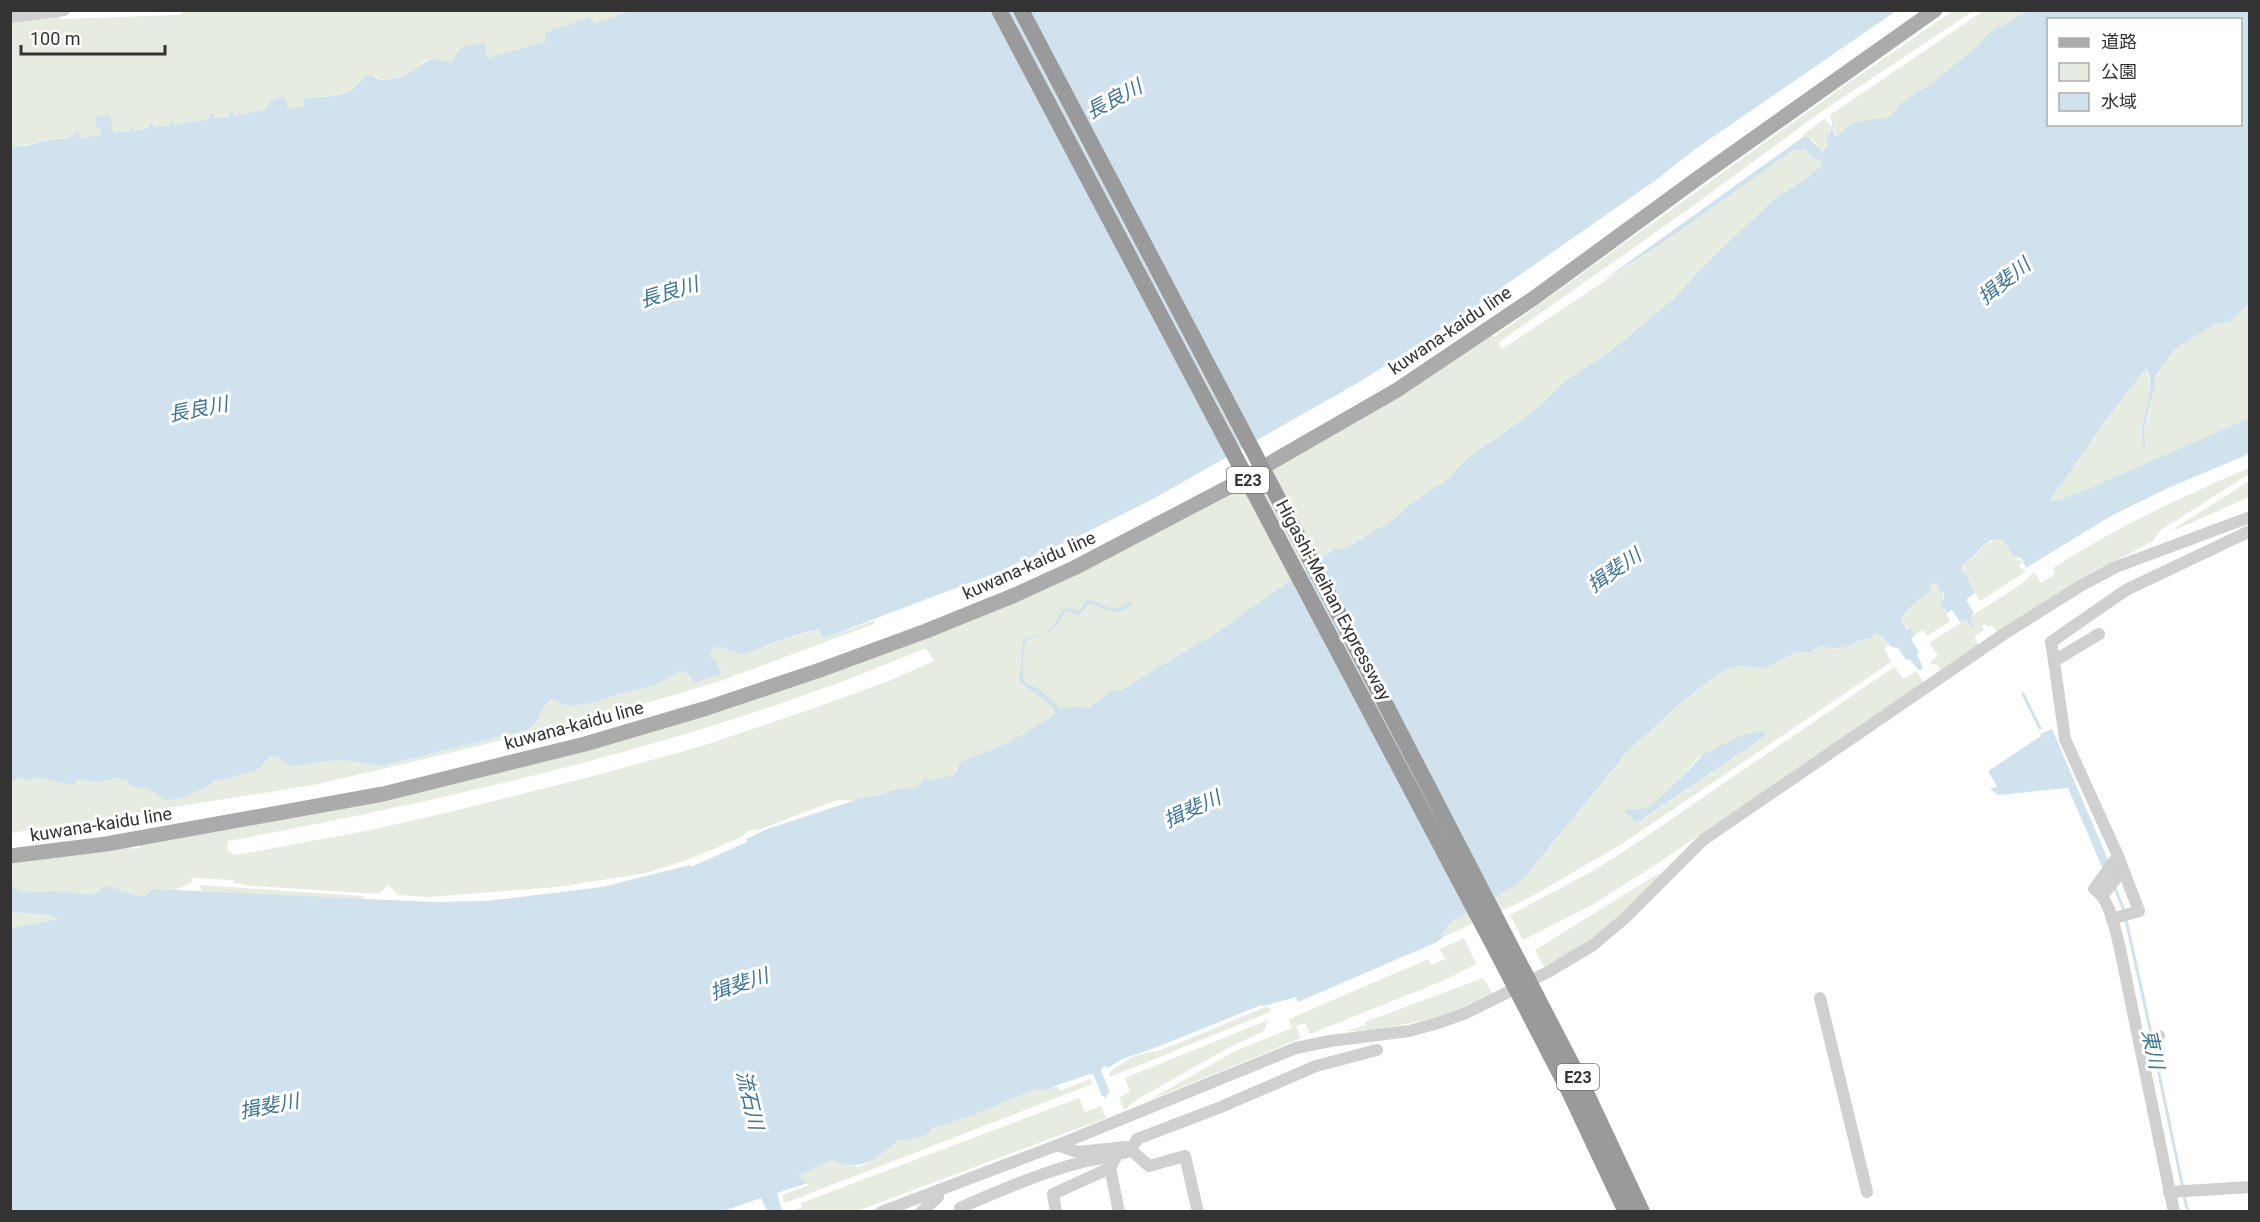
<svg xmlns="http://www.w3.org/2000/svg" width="2260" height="1222" font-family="Roboto,'Noto Sans JP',sans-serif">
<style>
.green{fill:#e6ecdf;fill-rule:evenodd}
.water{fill:#cfe2ee;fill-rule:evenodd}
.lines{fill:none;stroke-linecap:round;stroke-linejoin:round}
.stream{stroke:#cfe2ee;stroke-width:3}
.minor{stroke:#d0d0d0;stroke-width:12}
.major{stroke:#ababab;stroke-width:15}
.highway-bridge{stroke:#9a9a9a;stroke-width:16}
.labels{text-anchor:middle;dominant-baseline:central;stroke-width:6;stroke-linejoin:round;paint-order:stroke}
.shield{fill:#fff;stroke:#707070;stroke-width:1.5}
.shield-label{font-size:16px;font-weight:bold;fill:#333}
.street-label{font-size:18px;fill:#333;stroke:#fff}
.water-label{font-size:20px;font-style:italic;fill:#3f7597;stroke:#fff}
</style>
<rect width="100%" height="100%" fill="#fff"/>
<g class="green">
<path d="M179,10L630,11L593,25L591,17L544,33L546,41L486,58L455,57L453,60L442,61L434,58L422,62L415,72L404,76L384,80L375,76C345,97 338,95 304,98L305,106L288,109L286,98H274L267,110L233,115V111H230L229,115L214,118L213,114H210V119L193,122L190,119L191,122L173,125L170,122V125L153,127L152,124H150V127L132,131L130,127V131L112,133L109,115L101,130V135L80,138L79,132L74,133L65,139C46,136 30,148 11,145L10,23L59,16L61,19L179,15L183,12Z"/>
<path d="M1953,11H1973L1821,112L1686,211L1498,343L1502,349L1661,244L1793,149H1804L1812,157L1823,163V167L1775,198L1712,258L1672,300L1612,350L1569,378L1534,411L1465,460L1449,478L1408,506L1394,519L1368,535L1346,548L1333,549L1208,640L1202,641L1120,692L1099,700L1088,708L1077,706L1061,711L1010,742L992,749L955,769L953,775L916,788L896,789L877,796L865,797L857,801L837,800L761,829L747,831L742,837L687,860L646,873L557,887L428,897L398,895L388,885L379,894L253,886L234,883L233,880L191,878L192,882L175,890L153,889L144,896H137L110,886L104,887L92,895L58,891L11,893V864L126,846L133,849L139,848L142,843L588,748L1016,600L1489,336H1495L1838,90ZM926,648L934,661L889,681L806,711L702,746L601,774L458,810L371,830L236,855L227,850L228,841C426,804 626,759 816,691C853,678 889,663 926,648Z"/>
<path d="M1983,11H2028L1989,33L1976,47L1932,83L1899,104L1893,114L1883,120L1843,130L1836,137L1830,115Z"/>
<path d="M1824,119L1830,125L1827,147L1820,151C1817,143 1812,137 1803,137V135Z"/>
<path d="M2249,304V418L2078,493L2051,502V499L2103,424L2146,368L2151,389L2141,436L2146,449L2144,436L2155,387V378L2174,350L2215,324L2229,322Z"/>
<path d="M2249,468V474L2161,530L2153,541L2080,580L1997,632L1992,625L1988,627L1985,623L1982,626L1984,630L1974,637L1979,645L1941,671L1936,664L1933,665L1930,662L1938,656L1929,643L1965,620L1972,628L1974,626L1970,617L2021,584L2034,572L2041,583L2055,574L2053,568C2115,528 2181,497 2249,468Z"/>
<path d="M2249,481V497L2175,530V528Z"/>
<path d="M2000,539L2006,542L2013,556L2023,562L2019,565L2025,572L1980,601C1974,590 1963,577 1963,564C1981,557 1977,543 2000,539Z"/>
<path d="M1934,583L1944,593L1942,605L1950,621L1927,636L1923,630L1914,636L1901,619C1906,606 1920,599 1931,592L1929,586Z"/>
<path d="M875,620L874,624L720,681L610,714L383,769L313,785L11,833L10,783L16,779L39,777L55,782L81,780L102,782L114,778L127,780L131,786L147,789L166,800L179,799L207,787L216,780L226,779L265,763L271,756L277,757L280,761L312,764L341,760L381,766L527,730C538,724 541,707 551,699L568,706L593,703L621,693L653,686L681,671L687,673L695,682L722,673L721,668L710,655L715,647H721L744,655L788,638L819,630L824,638Z"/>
<path d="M1875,633L1885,639L1889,645L1884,648L1891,662L1622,844L1527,899L1443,937L1442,932L1451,922L1519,884L1627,752L1677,706L1715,676L1730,668L1741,666L1766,668L1797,652L1814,651L1821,646L1834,649L1864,640H1868ZM1763,730L1765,736L1638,823L1626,809L1648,808L1677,782L1697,759L1715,748L1722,746L1742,735Z"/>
<path d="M1894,667L1904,679L1916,671L1924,683L1652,867L1594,904L1523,940L1510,915L1591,872L1629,848Z"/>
<path d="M1661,872L1634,903L1582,946L1545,969L1535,950Z"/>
<path d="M200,885L363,896V899L202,892Z"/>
<path d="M11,912L50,915L58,919L11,928Z"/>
<path d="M1464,938L1476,964L1445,980L1310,1034L1305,1023L1296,1026L1301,1038L1148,1101L1233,1052L1292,1028L1289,1019L1428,959L1431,965L1445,959L1440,949Z"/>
<path d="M1483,978L1494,996L1431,1019L1374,1030L1346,1031L1366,1025L1365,1022Z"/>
<path d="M1265,1007L1272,1009L1270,1012L1110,1077L1109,1074C1113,1067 1120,1066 1126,1061C1137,1052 1154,1053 1166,1048C1199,1035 1232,1021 1265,1007Z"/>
<path d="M1268,1020L1264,1031L1228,1048L1138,1099L1124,1110L1119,1097L1130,1092L1125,1078Z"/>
<path d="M1090,1079L1092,1084L785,1203L782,1195L809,1185L799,1177L800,1175L832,1160L857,1167L866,1164L900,1140L957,1119L974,1115L1033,1090L1057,1086L1060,1091Z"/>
<path d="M1079,1098L1085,1112L1101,1106L1106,1118L857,1211H793L802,1207L801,1203Z"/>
</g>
<g class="water">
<path d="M630,11H1896L1694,150L1656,180L1448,325L1361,381L1153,499L1077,537L993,574L824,638L819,630C793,634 768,645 744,655L721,647H715L710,655L717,662L722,673L695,683L687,673L681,671L653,686L621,693L593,703L568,706L551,699C541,707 538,725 527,730L381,766L341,760L293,766L282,762L277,757L271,756L259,769L226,779L216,780L207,787L179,799L166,800L147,789L131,786L127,780L114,778L102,782L79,780L73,784L55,782L39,777L29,780L22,778L16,779L11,783V145L25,146L51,139H65L79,131L80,138L101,135V130L97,127L94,118L110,114L113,133L130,131V127L132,126L133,131L150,127V124H153V127L170,125V122L173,121V125L191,122L190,118H193V122L210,119V114H214V118L229,116L230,111H233L234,115L266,110C270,99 274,97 286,98L288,109L304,106V98C332,95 346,100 366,76C374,75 377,80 384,80C387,80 395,78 398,78C415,74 417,64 434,58L442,61L453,60L461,47L484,42L487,58L546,41L544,33L590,17L594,24Z"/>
<path d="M2028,11H2249V304L2229,322L2215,324L2174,350L2159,371L2155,378V387L2145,427L2144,436L2146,451C2131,428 2161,395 2146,368L2103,424L2051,499V502L2078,493L2249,418V454L2168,488L2111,516L2026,568L2022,559L2013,556L2005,542C1985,531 1978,558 1963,564L1962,568L1975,593L1966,600L1974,613L1970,617L1974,627L1972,628L1965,620L1960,622L1952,610L1945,614L1946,611L1940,603L1944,599V593L1939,590L1936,583L1929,586L1931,592C1920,599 1906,607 1901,619L1907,629H1911L1914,636L1911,639L1919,652L1917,654L1923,668L1920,671L1909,659L1906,660L1898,648L1891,647L1885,639L1875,633L1870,639C1849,641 1848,653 1821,646L1811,652H1797L1766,668L1741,666L1730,668L1715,676L1677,706L1627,752L1519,884L1451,922L1443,932V937L1437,942L1298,1002L1296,997L1264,1006L1261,1005L1155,1048L1122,1059L1108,1068L1106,1066L1103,1067L1101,1070L1110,1093L1107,1094L1106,1100L1104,1096H1102L1093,1074H1090L1046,1089L1033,1090L974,1115L932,1128L927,1134L907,1140H899C876,1158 862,1174 832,1160L800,1175L799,1177L808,1183L777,1193L782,1211H767L761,1198L720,1212L11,1211V928L58,919L50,915L11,912L10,886L23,892L58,891L92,895L104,887L110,886L137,896H144L153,889L433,902L487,901L602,887L690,865L691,867L747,842L746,839L767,829L865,797L877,796L896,789L916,788L926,778L929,781L953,775L961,762L1010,742L1055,714L1054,708L1020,682L1019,676C1025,664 1018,653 1024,639C1032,637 1045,632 1051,628C1065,619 1052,603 1080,610L1086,601L1089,600C1115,607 1107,614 1135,600C1118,623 1105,606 1088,604L1080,614L1077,615L1069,611L1064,613L1056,627L1026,641C1021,654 1024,666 1023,679L1028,684L1039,689L1060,708L1081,706L1088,708L1114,689L1120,691L1202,641L1208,639L1334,549L1346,548L1368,535L1394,519L1408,506L1449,478L1465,460L1534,411L1569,378L1612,350L1672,300L1712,258L1775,198L1810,176L1812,172L1822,167L1823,163L1812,157L1804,149L1793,150L1661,244L1603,281L1605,279L1803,137H1808L1822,151L1827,147L1828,136L1833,121V131L1836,137L1852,123L1871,119H1883L1893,114L1899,104L1932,83L1976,47L1989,33ZM2048,20H2240V124H2048Z"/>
<path d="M2052,729L2109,862L2103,869L2068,788L1998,795L1990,789L1997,786L1988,771L2041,736L2040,734Z"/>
<path d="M1763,730L1765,736L1637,823L1624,812L1626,809L1648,808L1677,782L1704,754L1742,735Z"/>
</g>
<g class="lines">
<g class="stream">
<path d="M2023,694L2040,728"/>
<path d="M2115,888L2125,913"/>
<path d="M2126,920L2151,1033"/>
<path d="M2152,1040L2183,1189"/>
<path d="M2184,1196L2188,1212"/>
</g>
<g class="minor">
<path d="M10,17L64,10"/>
<path d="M2099,634L2054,661L2065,739L2118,856L2139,911L2112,919"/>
<path d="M2054,661L2051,642L2126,590L2250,531"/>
<path d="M2118,856L2094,889C2110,899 2114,926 2119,944L2174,1212"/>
<path d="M2102,896L2123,870"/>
<path d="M1820,998L1867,1192"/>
<path d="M2140,1041L2159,1036"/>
<path d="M1058,1145L1077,1152L1126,1147L1131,1150L1124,1153"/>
<path d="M1110,1168L1119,1212"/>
<path d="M2169,1192L2250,1187"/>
<path d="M960,1208C998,1191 1076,1157 1116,1157L1110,1168L1053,1194L1056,1212"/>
<path d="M881,1212L1058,1145L1296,1048L1330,1041L1409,1031L1435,1024L1466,1013L1548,972L1593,945L1625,918L1703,840L2004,634L2082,585L2116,567L2250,517"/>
<path d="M921,1212L938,1197L939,1190"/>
<path d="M1198,1212L1185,1156L1149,1166L1131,1150L1137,1139L1221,1107L1316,1066L1377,1050"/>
</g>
<path class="major" d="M10,856L106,844L383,794L585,744L707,708L820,670L926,631L1015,595L1074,568L1227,488L1397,390L1534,298L1698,178L1935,10"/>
<g class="highway-bridge">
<path d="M999,10L1496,950L1569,1091L1626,1212"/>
<path d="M1021,10L1331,599L1582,1084L1642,1212"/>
</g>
</g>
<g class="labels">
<g class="shield">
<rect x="1227" y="467" width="42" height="26" rx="4.5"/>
<rect x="1557" y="1064" width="42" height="26" rx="4.5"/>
</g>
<g class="shield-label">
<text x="1248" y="480">E23</text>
<text x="1578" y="1077">E23</text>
</g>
<g class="street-label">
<text transform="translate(1450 330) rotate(-34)">kuwana-kaidu line</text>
<text transform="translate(1029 565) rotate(-24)">kuwana-kaidu line</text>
<text transform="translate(1334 600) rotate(62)">Higashi-Meihan Expressway</text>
<text transform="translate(574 725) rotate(-15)">kuwana-kaidu line</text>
<text transform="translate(101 824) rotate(-9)">kuwana-kaidu line</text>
</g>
<g class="water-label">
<text transform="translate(1114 99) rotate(-28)">長良川</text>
<text transform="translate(2004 281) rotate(-39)">揖斐川</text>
<text transform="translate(669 292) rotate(-17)">長良川</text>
<text transform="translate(198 409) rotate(-11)">長良川</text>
<text transform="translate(1614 570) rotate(-35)">揖斐川</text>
<text transform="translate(1192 809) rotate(-25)">揖斐川</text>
<text transform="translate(739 984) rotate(-18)">揖斐川</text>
<text transform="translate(2153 1049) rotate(78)">東川</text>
<text transform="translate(750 1100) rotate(77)">流石川</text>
<text transform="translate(269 1106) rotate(-11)">揖斐川</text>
</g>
</g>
<rect width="2260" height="1222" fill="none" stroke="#333333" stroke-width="24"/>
<rect x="2047" y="18" width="195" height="108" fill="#ffffff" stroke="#adadad" stroke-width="1.5"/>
<rect x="2059" y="38" width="30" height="9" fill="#ababab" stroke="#adadad" stroke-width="1.5"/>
<text x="2101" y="48" font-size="18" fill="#333333">道路</text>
<rect x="2059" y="63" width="30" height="18" fill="#e6ecdf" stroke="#adadad" stroke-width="1.5"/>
<text x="2101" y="78" font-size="18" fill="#333333">公園</text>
<rect x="2059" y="93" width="30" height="18" fill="#cfe2ee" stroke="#adadad" stroke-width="1.5"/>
<text x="2101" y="108" font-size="18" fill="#333333">水域</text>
<path d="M21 45v9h144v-9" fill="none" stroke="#333333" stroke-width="3"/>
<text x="30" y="45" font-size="18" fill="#333333" stroke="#ffffff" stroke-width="4.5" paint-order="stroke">100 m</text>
</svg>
